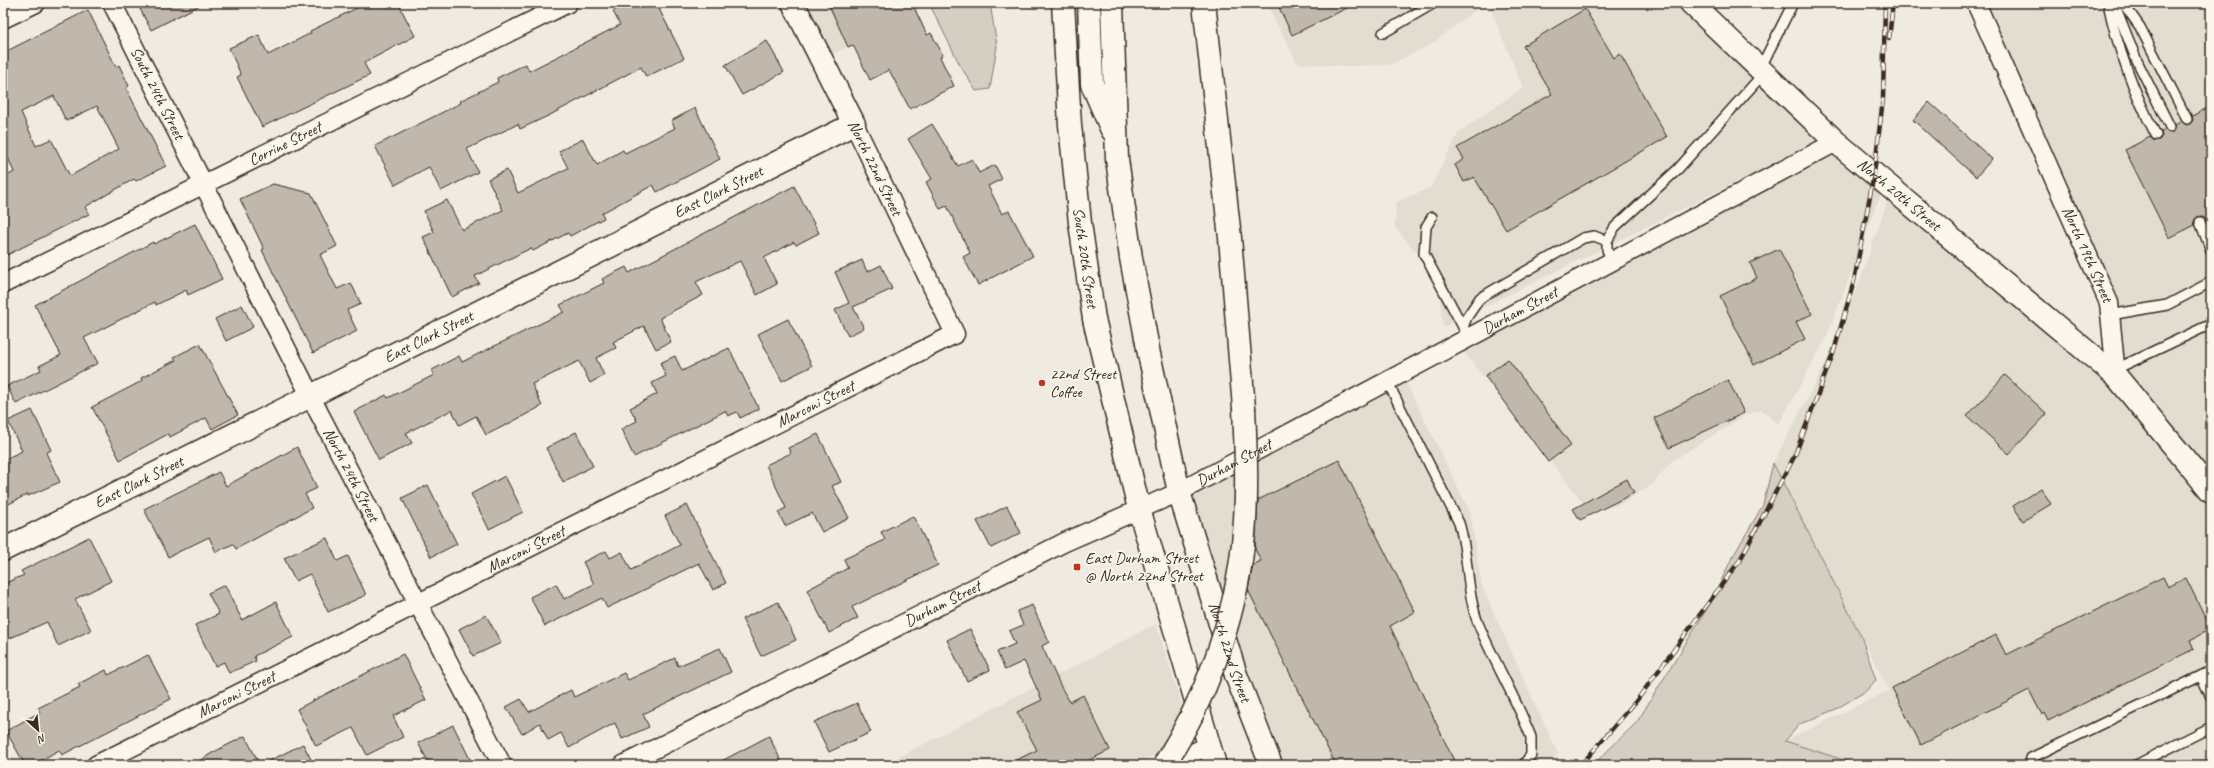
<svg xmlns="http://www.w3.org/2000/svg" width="2214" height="768" font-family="Caveat,sans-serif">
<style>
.built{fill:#e2dcd1}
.green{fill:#d5cec3;stroke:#887c70}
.building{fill:#c0b8ad;stroke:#3b2a1e;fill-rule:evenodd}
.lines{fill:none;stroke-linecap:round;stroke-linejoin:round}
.service-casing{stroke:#3b2a1e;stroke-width:12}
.minor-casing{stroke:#3b2a1e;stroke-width:21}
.tertiary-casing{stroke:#3b2a1e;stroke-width:25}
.primary-casing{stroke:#3b2a1e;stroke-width:25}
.motorway-casing{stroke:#3b2a1e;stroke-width:25}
.service{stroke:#fbf7ec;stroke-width:9}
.minor{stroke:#fbf7ec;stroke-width:18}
.tertiary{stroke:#fbf7ec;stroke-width:22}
.primary{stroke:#fbf7ec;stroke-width:22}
.motorway{stroke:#fbf7ec;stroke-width:22}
.rail-casing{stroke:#3b2a1e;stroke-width:4.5}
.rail{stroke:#fbf7ec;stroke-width:3;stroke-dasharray:9;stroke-linecap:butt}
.motorway-bridge-casing{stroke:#3b2a1e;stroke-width:25;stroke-linecap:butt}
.motorway-bridge{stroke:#fbf7ec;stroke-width:22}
.poi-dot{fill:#c8321e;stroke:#fbf7ec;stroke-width:1.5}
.labels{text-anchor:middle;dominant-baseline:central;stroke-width:3.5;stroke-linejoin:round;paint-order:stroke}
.street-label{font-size:16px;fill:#3b2a1e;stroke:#fbf7ec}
.poi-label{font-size:16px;fill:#3b2a1e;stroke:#fbf7ec;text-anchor:start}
</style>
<rect width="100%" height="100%" fill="#f0ebe0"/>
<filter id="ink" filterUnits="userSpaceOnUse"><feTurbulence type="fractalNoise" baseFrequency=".025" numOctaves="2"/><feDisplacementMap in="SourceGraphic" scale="8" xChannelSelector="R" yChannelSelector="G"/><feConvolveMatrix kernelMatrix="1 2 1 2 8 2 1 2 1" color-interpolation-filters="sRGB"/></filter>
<g filter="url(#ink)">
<g class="built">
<path d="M791,3H916L919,10L821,60Z"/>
<path d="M1266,3H1484L1433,43L1390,65L1347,66L1297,63Z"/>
<path d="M1488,3H1676L1828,137L1443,327L1437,276L1395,228L1396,202L1430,188L1459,132L1523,88Z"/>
<path d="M1981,3H2211V487L2123,377L2114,301Z"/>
<path d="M1838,147L1885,183L1827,336L1779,424L1761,410L1746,415L1672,461L1652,485L1619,505L1590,511L1454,340Z"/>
<path d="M1891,190L2111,379L2211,500V765H1859L1785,741L1889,690L1773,463L1825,365L1861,278Z"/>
<path d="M1400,370L1470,512L1482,587L1558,754L1547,765H1274L1183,481Z"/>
<path d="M1156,624L1192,737L1135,765H883Z"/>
</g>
<g class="green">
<path d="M929,3H990L997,46L990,89L976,91L961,67Z"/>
<path d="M1773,463L1861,636L1876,680L1866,691L1836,709L1800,724L1785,741L1859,765H1593L1637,722L1710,604L1732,558L1763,505Z"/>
</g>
<g class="building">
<path d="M137,3H204L151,30Z"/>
<path d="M367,3H398L415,36L364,63L370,75L262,127L237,77L241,75L229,48L259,35L268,55L311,33L310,31Z"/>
<path d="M629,3H656L684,58L646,77L641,67L550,115L520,129L518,124L467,149L478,172L441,191L429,167L395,185L375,146L461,103L460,101L498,82L497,78L526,64L529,71L620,25L613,11Z"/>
<path d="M828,3H912L927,35L931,33L943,55L940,57L954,86L910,109L889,70L870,80L853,45L848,47Z"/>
<path d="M1277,3H1357L1292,35Z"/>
<path d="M1585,9L1614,58L1620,54L1667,137L1506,230L1474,177L1464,182L1455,165L1464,159L1457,148L1552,94L1523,46Z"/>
<path d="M88,10L116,67L119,65L129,86L126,88L166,166L136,181L134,179L85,207L89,214L3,257V178L14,172L3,146V53ZM54,96L66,121L97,106L119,149L70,176L51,139L36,146L21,112Z"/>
<path d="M767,41L784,72L742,95L725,65Z"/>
<path d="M1929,102L1992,159L1976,177L1913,120Z"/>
<path d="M2211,106V217L2205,219L2201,216L2197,217L2194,221L2195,225L2169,238L2125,150L2150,137L2153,140H2159L2162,136L2161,132L2165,130L2169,133L2173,132L2175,125L2182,121L2186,125L2190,124L2193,120L2192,116Z"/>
<path d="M695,108L720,159L657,192L653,185L602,213L604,218L570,236L568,233L533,251L531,248L475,276L479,283L452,297L423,237L434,232L424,211L447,200L462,230L503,210L488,179L507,170L518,193L568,168L559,151L583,139L597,165L623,150L625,153L675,128L671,121Z"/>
<path d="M932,124L958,166L972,159L979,173L995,165L1002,179L988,186L1002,214L1009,211L1033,256L978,285L963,257L970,253L947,206L940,209L926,182L932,179L908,139Z"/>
<path d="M273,184L311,193L337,246L320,255L337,289L351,283L361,304L347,310L357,331L313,353L262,250L264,249L240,199Z"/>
<path d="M794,186L819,233L796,245L794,242L764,258L777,284L757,295L740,261L696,282L703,295L660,318L671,342L656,349L644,326L613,342L616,348L596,358L604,375L590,383L579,361L532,384L542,406L508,424L486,435L476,416L459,425L452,410L406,433L412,443L379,460L354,412L386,395L388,398L434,375L432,370L459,356L462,362L564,312L560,305L604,283L602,279L626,267L629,273Z"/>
<path d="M195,224L222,279L188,295L186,290L156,305L155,302L84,338L98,363L16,404L7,386L41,370L39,366L61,355L35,305L153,242L154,244Z"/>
<path d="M1779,249L1812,314L1796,322L1805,339L1754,365L1720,296L1757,278L1750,263Z"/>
<path d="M862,260L867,272L881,265L892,289L853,307L864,328L848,336L835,310L849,303L835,272Z"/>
<path d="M242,305L253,327L226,341L215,319Z"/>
<path d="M788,319L812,366L782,381L758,334Z"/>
<path d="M200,344L238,415L212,429L206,418L170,437L168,434L120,460L92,407L142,381L141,378L176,360L174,357Z"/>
<path d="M729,348L759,409L740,418L737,412L728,416L725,411L634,457L621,429L637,421L630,408L657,394L652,383L666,376L660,363L675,356L682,371Z"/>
<path d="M1508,359L1571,445L1548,462L1485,376Z"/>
<path d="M2005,375L2047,414L2009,454L1967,416Z"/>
<path d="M1728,380L1744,413L1669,448L1654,418Z"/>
<path d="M32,410L51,450L46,453L60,482L28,496V494L3,507V460L22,451L8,421Z"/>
<path d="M576,432L593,466L563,482L546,448Z"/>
<path d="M818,434L841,482L832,486L849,518L822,532L812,513L785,526L778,512L786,508L766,465L791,453L788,448Z"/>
<path d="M297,447L317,488L305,494L312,508L236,549L233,544L216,552L209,537L168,557L144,509L219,472L226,486Z"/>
<path d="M1339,460L1415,612L1390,626L1456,765H1336L1248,590L1253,565L1261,561L1255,549L1258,500Z"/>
<path d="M505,476L523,512L489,529L471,494Z"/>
<path d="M1627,479L1634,493L1580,520L1573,509Z"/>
<path d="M428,485L457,544L431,557L402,498Z"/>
<path d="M2041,488L2051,504L2023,521L2013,506Z"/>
<path d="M687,505L726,583L713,590L699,563L607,608L602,598L545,626L530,597L556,584L564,599L594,584L583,562L606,551L610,558L622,552L631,570L680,545L665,516Z"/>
<path d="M1007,506L1021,533L991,548L977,521Z"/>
<path d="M913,516L938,565L852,607L858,618L829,633L807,590L848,568L844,559L885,540L881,532Z"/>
<path d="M89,537L111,581L75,599L91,630L58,646L47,622L8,639L3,628V584L24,575L21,571Z"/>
<path d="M327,538L337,561L348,556L366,595L328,612L310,574L295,581L284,558Z"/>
<path d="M2163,577L2168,587L2186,578L2211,629L2190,640L2194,649L2048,721L2044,713L2042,715L2029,690L1921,745L1892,688L1996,635L2006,655Z"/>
<path d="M225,585L242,620L276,602L293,637L254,656L256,661L229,673L224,662L215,666L195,625L219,614L208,593Z"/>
<path d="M778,602L796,640L761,656L742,619Z"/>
<path d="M1032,605L1049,642L1042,646L1062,689L1070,702L1083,695L1110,750L1079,765H1006L1037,750L1017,712L1042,700L1024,661L1005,670L997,652L1015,644L1009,631L1023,625L1017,611Z"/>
<path d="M486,615L501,643L473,656L459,629Z"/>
<path d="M970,629L990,670L967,681L947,640Z"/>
<path d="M720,648L731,672L643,714L649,727L622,739L615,723L569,748L561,733L548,740L540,723L522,734L506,707L521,699L529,712L571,690L574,697L624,673L628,680L675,658L678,666Z"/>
<path d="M403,654L426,700L393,716L403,737L367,755L353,728L316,746L297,709Z"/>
<path d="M148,655L171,699L62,755L59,750L33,765H25L6,731L40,712L38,708L80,687L78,684L106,670L108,675Z"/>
<path d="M857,703L871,732L829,752L814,722Z"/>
<path d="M453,725L473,765H430L418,743Z"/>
<path d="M245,736L260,765H193L212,753Z"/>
<path d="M769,736L783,765H714Z"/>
<path d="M303,744L314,765H261Z"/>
</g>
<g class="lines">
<defs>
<g id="service">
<path d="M2108,3C2118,51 2133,91 2156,135"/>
<path d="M2114,3L2137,61L2170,127"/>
<path d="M2123,3L2140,27L2187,119"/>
<path d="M1383,33L1434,3"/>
<path d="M1760,69L1793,3"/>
<path d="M1432,217L1426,227L1424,254L1463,327"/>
<path d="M2200,222L2211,250"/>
<path d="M1612,261L1607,250V241L1615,227L1678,169L1764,73"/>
<path d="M2110,315L2167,305L2211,282"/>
<path d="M1469,337L1463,327L1467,317L1480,298L1583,238L1594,236L1607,241"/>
<path d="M2116,369L2211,324"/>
<path d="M1387,381L1459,523C1469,556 1466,591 1478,623C1494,662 1516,698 1531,737V755L1523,765"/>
<path d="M2201,676L2211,697"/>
<path d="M2030,765L2031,758L2211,671"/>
<path d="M2136,765L2211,727"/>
</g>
<g id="minor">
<path id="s1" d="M112,3L319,413L502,765"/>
<path id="s2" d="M1976,3L2109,303L2116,376"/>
<path d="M3,19L36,3"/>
<path id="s3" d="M3,284L568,3"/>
<path id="s4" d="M96,765L955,334L854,124"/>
<path id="s5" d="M623,765L1065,542L1179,492L1836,142"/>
<path d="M1166,765L1208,746"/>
</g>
<g id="tertiary">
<path id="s6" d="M1691,3L1836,142L2116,376L2211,491"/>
<path id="s7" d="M3,550L854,124L793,3"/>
</g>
<g id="primary">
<path id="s8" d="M1063,3L1070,125L1080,223L1094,319L1139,509L1215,765"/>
<path d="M1089,3L1092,84L1112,130"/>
<path id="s9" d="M1112,3L1117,159L1131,258L1149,354L1179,492L1236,675L1271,765"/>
</g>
<path id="motorway" d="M1204,3L1230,238L1244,408"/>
</defs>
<use href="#service" class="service-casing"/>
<use href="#minor" class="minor-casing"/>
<use href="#tertiary" class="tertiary-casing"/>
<use href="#primary" class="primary-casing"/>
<use href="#motorway" class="motorway-casing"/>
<use href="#service" class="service"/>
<use href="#minor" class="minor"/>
<use href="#tertiary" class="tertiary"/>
<use href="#primary" class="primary"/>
<use href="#motorway" class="motorway"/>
<defs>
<g id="rail">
<path d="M1889,39L1893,3"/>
<path d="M1581,765L1637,700L1740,560L1795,455L1834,351L1854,281L1874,174L1883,99L1885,3"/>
</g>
</defs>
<use href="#rail" class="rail-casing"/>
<use href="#rail" class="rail"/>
<defs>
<path id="motorway-bridge" d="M1164,765C1205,700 1235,621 1243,544C1248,499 1246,454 1244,408"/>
</defs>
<use href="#motorway-bridge" class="motorway-bridge-casing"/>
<use href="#motorway-bridge" class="motorway-bridge"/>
</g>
</g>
<g class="poi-dot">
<circle cx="1042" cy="383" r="4"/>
<rect x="1073" y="563" width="8" height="8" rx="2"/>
</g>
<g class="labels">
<g class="street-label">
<text stroke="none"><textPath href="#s1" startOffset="101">South 24th Street</textPath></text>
<text stroke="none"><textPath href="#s3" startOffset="315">Corrine Street</textPath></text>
<text transform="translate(875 168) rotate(64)">North 22nd Street</text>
<text stroke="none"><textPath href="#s7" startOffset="800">East Clark Street</textPath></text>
<text stroke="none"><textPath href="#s6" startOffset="283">North 20th Street</textPath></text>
<text stroke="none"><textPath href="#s2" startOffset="275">North 19th Street</textPath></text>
<text stroke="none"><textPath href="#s8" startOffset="256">South 20th Street</textPath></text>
<text stroke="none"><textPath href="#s5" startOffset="1006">Durham Street</textPath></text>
<text stroke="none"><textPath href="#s7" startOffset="476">East Clark Street</textPath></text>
<text stroke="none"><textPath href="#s4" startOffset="805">Marconi Street</textPath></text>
<text stroke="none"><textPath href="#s5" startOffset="682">Durham Street</textPath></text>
<text stroke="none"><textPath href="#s1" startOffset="529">North 24th Street</textPath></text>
<text stroke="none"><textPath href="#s7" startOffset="152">East Clark Street</textPath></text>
<text stroke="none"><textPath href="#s4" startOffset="481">Marconi Street</textPath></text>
<text stroke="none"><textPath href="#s5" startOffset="358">Durham Street</textPath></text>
<text stroke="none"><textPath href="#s9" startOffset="663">North 22nd Street</textPath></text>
<text stroke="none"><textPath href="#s4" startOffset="157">Marconi Street</textPath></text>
</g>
<g class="poi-label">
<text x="1050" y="374">22nd Street<tspan x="1050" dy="18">Coffee</tspan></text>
<text x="1085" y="558">East Durham Street<tspan x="1085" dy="18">@ North 22nd Street</tspan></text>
</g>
</g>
<rect width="2214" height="768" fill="none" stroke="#fbf7ec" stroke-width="16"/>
<rect x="8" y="8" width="2198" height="752" fill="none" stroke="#3b2a1e" stroke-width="1.5" filter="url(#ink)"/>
<g transform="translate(38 730) rotate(153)" stroke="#fbf7ec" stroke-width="3" paint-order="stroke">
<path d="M0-3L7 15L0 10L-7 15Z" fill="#3b2a1e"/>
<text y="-6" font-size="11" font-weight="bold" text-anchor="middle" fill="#3b2a1e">N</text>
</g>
</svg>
